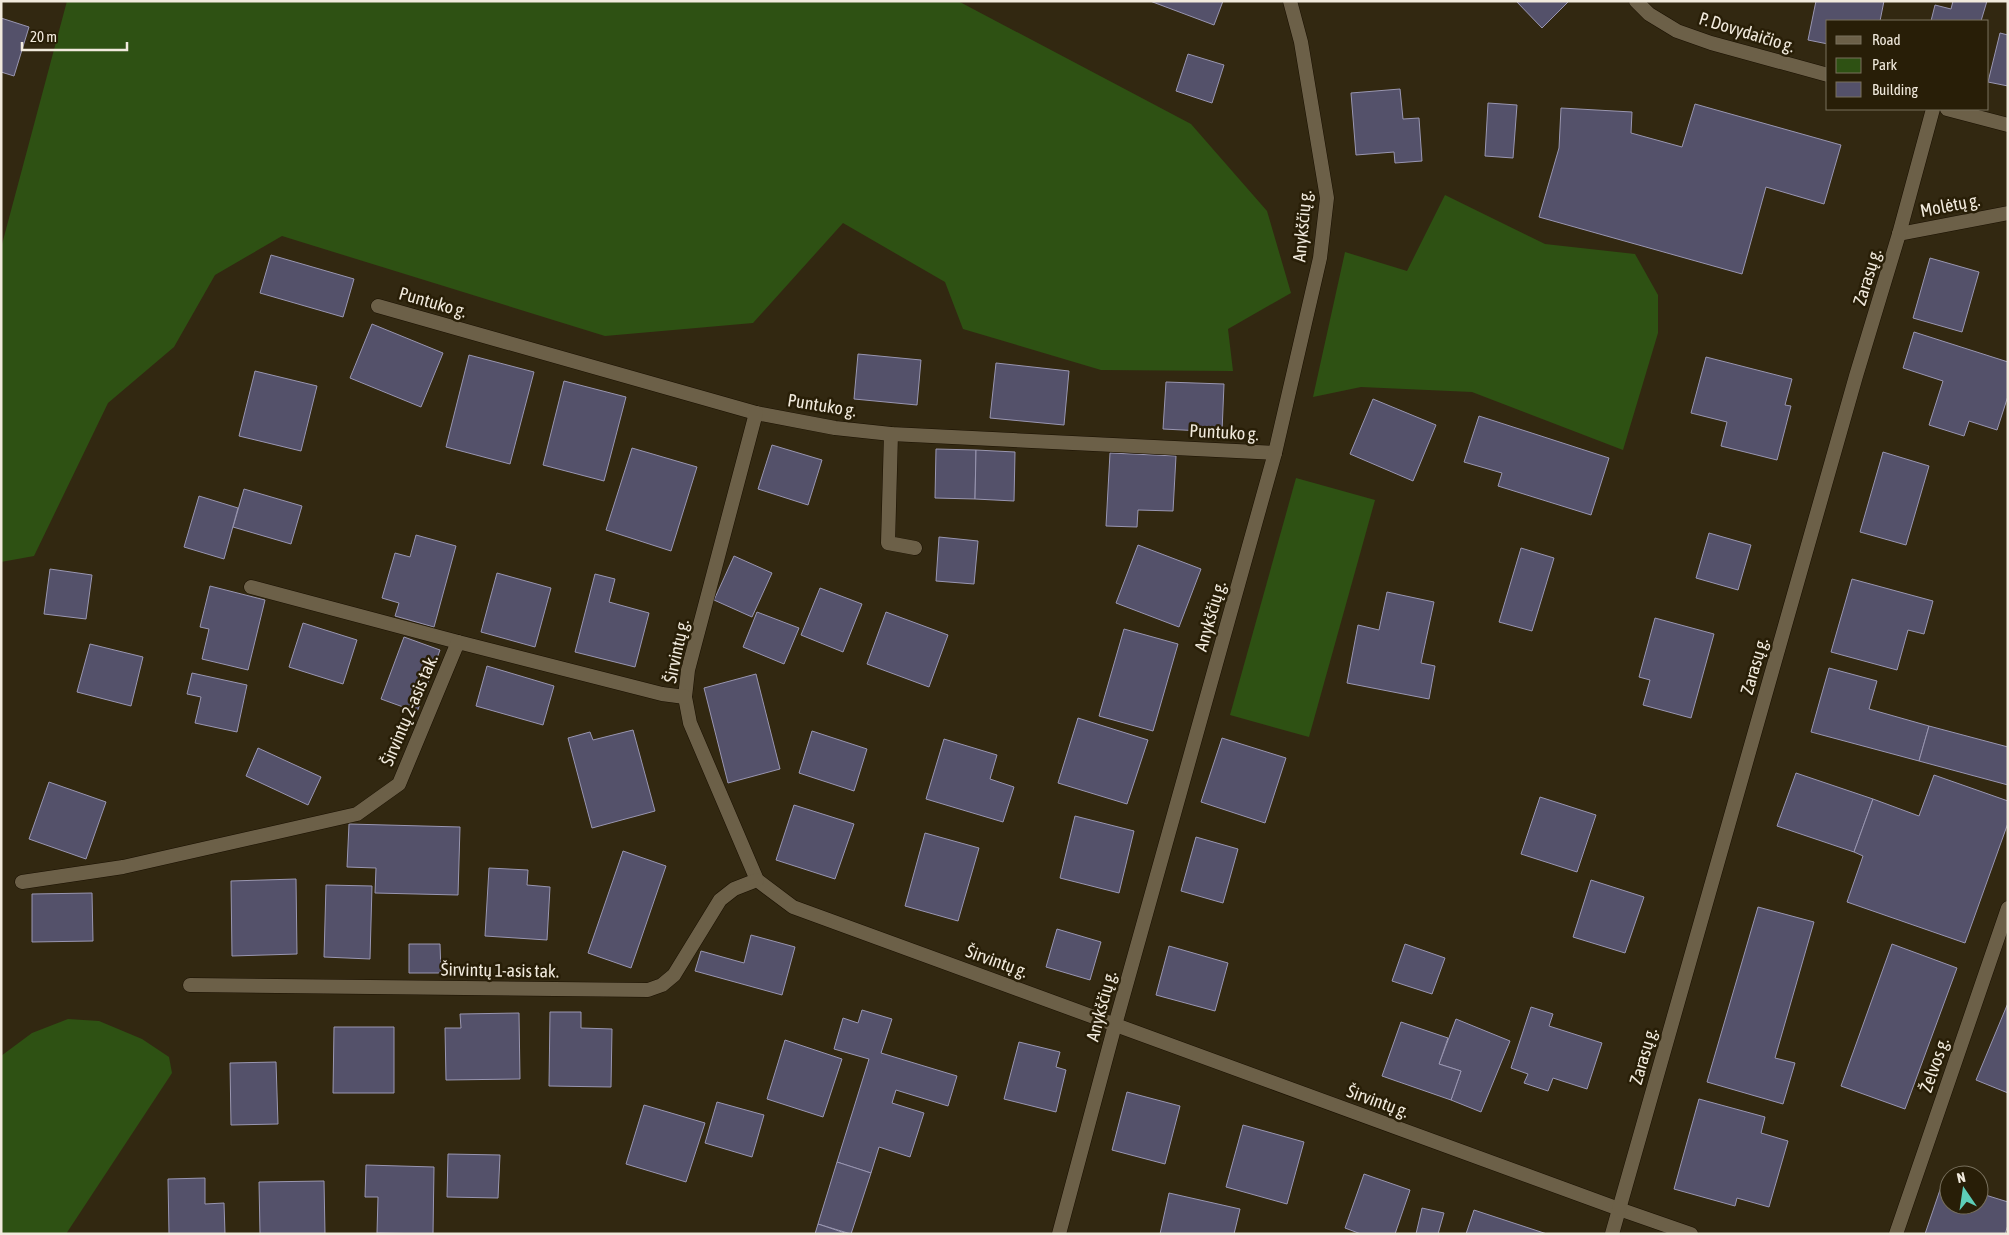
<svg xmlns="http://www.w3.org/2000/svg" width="2009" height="1235" font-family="'Asap Condensed',sans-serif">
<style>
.green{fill:#2e5113}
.building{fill:#54516a;stroke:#9996b1}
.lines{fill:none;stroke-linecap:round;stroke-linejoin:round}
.service-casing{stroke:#1a1000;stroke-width:15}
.minor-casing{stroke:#1a1000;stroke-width:15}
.service{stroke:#6c6048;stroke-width:14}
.minor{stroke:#6c6048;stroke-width:14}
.labels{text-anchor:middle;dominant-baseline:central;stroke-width:5;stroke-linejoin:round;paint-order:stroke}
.street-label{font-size:18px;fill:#f1eadd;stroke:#281e07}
</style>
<rect width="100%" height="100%" fill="#322811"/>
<g class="green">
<path d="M67,1H958L1191,124L1267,211L1291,293L1228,329L1233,371L1101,370L963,329L945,282L843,223L753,323L605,336L282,236L215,275L174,347L108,403L34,556L1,562V248Z"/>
<path d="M1445,195L1545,244L1635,254L1658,295V333L1623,450L1472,392L1361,387L1313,397L1345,252L1407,271Z"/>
<path d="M1296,478L1375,500L1309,737L1230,715Z"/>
<path d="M68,1019L99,1021L142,1039L169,1057L172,1073L66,1234H1V1056L32,1033Z"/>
</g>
<g class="building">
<path d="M1150,1H1223L1214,25Z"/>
<path d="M1516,1H1569L1542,28Z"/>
<path d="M1816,1H1884L1880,21H1828V44L1808,40Z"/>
<path d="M1953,1H1987L1981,21H1931L1935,5L1951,9Z"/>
<path d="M1,18L29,27L14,76L1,72Z"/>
<path d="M2000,33L2008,35V86L1988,82Z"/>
<path d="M1188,54L1224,65L1212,103L1176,91Z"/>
<path d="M1400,89L1403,119L1419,118L1422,161L1395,163L1394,152L1356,155L1351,93Z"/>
<path d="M1488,103L1517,105L1513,158L1485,156Z"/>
<path d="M1695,104L1841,145L1824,204L1766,187L1742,274L1539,217L1559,148L1561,108L1632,112L1631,133L1682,147Z"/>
<path d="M271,255L354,279L343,317L260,293Z"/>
<path d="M1930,258L1979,272L1962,332L1913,318Z"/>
<path d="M372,324L443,353L421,407L350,378Z"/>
<path d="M1914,332L2008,362V396L1997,430L1969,421L1964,436L1929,425L1943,381L1903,368Z"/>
<path d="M858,354L921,360L917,405L854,399Z"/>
<path d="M469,355L534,372L510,464L446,447Z"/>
<path d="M1706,357L1792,379L1785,405L1791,406L1777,460L1721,446L1727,422L1691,413Z"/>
<path d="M996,363L1069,371L1064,425L990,418Z"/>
<path d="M255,371L317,386L301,451L239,436Z"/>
<path d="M564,381L626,397L604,481L543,465Z"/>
<path d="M1166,382L1224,384L1222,432L1163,429Z"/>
<path d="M1373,399L1436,425L1413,481L1350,454Z"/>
<path d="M1479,416L1609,458L1591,515L1498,486L1502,473L1464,462Z"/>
<path d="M772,445L822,460L808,505L758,489Z"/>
<path d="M632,448L697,467L671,551L606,530Z"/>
<path d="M936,449L976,450L975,499L935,498Z"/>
<path d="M976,450L1015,452L1014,501L975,499Z"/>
<path d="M1883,452L1929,466L1906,545L1860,532Z"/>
<path d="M1110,453L1176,456L1173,511L1138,510L1137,527L1106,526Z"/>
<path d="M244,489L302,506L291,544L233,527Z"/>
<path d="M199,496L238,508L224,559L184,547Z"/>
<path d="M1709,533L1751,545L1738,590L1696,578Z"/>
<path d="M416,535L456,546L434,627L395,616L399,603L382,598L395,553L410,557Z"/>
<path d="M939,537L978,541L974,584L936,581Z"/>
<path d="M1138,545L1201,569L1179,627L1116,603Z"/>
<path d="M1521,548L1554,558L1532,631L1499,622Z"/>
<path d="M734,556L772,573L752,617L714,600Z"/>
<path d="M50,569L92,575L86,619L44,614Z"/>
<path d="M497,573L551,588L535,647L481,632Z"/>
<path d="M595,574L615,579L609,602L649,613L635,667L575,652Z"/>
<path d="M1852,579L1933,601L1924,634L1908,630L1897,670L1831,652Z"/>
<path d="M210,586L265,600L248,670L202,659L209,629L200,627Z"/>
<path d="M820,588L862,604L843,652L801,635Z"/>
<path d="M1387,592L1434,602L1421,663L1435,666L1429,699L1347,683L1358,625L1379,630Z"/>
<path d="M757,612L799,628L784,664L743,647Z"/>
<path d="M886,612L948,635L929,687L867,664Z"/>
<path d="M1655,618L1714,634L1691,718L1643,705L1650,680L1639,677Z"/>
<path d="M303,623L357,640L343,684L289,667Z"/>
<path d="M1124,629L1178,644L1153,731L1099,716Z"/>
<path d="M404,637L440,650L417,712L381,699Z"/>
<path d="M90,644L143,657L131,706L77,692Z"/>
<path d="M487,666L554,686L543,725L476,706Z"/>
<path d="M1829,668L1877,681L1869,709L1929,726L1919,761L1811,732Z"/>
<path d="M192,673L247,685L237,732L195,723L201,697L187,694Z"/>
<path d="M756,674L780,769L728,783L704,688Z"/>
<path d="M1078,718L1148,740L1127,804L1058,783Z"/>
<path d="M1929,726L2008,747V785L1919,761Z"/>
<path d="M633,730L655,811L592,828L568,738L590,732L593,740Z"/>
<path d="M812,731L867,749L854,791L799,773Z"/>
<path d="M1222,738L1286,758L1265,823L1201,802Z"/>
<path d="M944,739L997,755L990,779L1014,787L1003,822L926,799Z"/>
<path d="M258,748L321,777L308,805L246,776Z"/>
<path d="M1796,773L1873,799L1854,852L1777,826Z"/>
<path d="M1934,775L2008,801V823L1965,943L1847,902L1863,856L1854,852L1873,799L1919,816Z"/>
<path d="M49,782L106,802L86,859L29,839Z"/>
<path d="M1540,797L1596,815L1577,872L1521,854Z"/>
<path d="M794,805L854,824L835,879L776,860Z"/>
<path d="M1075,816L1134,831L1119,893L1060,878Z"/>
<path d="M349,824L460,827L458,895L375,893L376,868L347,867Z"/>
<path d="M925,833L979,848L958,921L905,906Z"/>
<path d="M1196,837L1238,849L1223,903L1181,891Z"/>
<path d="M623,851L666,866L631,968L588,953Z"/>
<path d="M489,868L528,870L527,885L550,887L547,940L485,936Z"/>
<path d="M296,879L297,954L232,956L231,881Z"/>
<path d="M1591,880L1644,897L1625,953L1573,937Z"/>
<path d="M326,885L372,886L370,959L324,957Z"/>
<path d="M92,893L93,941L32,942V894Z"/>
<path d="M1758,907L1814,922L1775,1058L1795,1063L1783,1104L1707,1082Z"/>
<path d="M1057,929L1101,942L1090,980L1046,967Z"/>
<path d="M751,935L795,947L782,995L695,971L701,951L744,963Z"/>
<path d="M409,944H440L441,973H409Z"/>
<path d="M1405,944L1445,958L1432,994L1392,981Z"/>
<path d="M1892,944L1957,968L1905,1109L1841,1086Z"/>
<path d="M1169,946L1228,963L1215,1011L1156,995Z"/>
<path d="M2008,1003V1093L1976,1080Z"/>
<path d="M1531,1007L1553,1014L1549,1026L1602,1043L1587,1089L1553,1078L1548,1091L1524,1083L1528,1074L1511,1068Z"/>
<path d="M862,1010L892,1019L881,1053L957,1076L948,1106L896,1090L892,1103L924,1113L910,1157L879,1147L871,1173L837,1162L869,1059L834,1049L843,1018L858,1023Z"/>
<path d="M550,1012H581V1028L612,1029L611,1087L549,1086Z"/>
<path d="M519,1013L520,1079L446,1080L445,1028H461L460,1014Z"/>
<path d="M1456,1019L1510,1041L1481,1112L1451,1100L1461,1071L1439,1064Z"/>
<path d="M1401,1022L1448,1038L1439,1064L1461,1071L1451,1100L1382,1076Z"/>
<path d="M334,1027H394V1093H333Z"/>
<path d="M785,1040L842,1059L823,1117L767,1099Z"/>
<path d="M1019,1042L1060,1052L1056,1067L1066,1070L1056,1112L1004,1099Z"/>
<path d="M276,1062L278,1124L231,1125L230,1063Z"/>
<path d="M1127,1092L1180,1106L1165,1164L1112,1150Z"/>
<path d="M1699,1099L1765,1117L1761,1133L1788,1141L1769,1207L1737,1198L1735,1206L1674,1189Z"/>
<path d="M717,1102L764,1115L752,1157L705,1143Z"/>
<path d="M644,1105L705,1123L686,1182L626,1164Z"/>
<path d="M1243,1125L1304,1142L1287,1204L1226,1187Z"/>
<path d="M448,1154L500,1155L498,1198L447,1197Z"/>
<path d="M837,1162L871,1173L851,1234L818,1224Z"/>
<path d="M366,1165L434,1167L433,1234L377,1233L378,1197H365Z"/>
<path d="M1364,1174L1410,1190L1395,1234H1361L1345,1228Z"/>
<path d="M205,1178V1204L224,1203L225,1234H169L168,1179Z"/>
<path d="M324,1181L325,1234H260L259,1182Z"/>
<path d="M1943,1181L1949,1183V1205H1979V1193L2008,1202V1225L2005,1234H1925Z"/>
<path d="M1169,1193L1240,1209L1234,1234H1160Z"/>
<path d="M1422,1208L1444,1213L1438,1234H1416Z"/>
<path d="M1474,1210L1547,1234H1466Z"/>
<path d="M818,1224L848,1234H815Z"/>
</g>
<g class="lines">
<defs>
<g id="service">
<path d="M891,434L888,543L915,548"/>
<path d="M251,587L458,642"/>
</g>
<g id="minor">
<path d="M1636,1L1649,14L1677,31L1711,43L1828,75"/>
<path d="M1947,109L2008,125"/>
<path d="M1899,234L2008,213"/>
<path d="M378,306L756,413L835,428L891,434L1275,453"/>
<path d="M756,413L688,670L685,697L690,723L757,880L793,907L1619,1209L1691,1234"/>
<path d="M22,882L123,867L357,814L399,784L458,642L662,694L685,697"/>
<path d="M190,985L648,990L662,985L674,975L720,900L734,889L757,880"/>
<path d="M1059,1234L1115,1025L1275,453L1320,258L1327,198L1301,42L1290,1"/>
<path d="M1612,1234L1856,376L1899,234L1933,109"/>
<path d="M1896,1234L2008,908"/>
</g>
</defs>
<use href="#service" class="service-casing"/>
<use href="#minor" class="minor-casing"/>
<use href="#service" class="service"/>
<use href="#minor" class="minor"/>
</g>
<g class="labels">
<g class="street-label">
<text transform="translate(1747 32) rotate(17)">P. Dovydaičio g.</text>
<text transform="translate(1950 205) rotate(-11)">Molėtų g.</text>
<text transform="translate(1302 226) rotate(-85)">Anykščių g.</text>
<text transform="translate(1867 277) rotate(-73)">Zarasų g.</text>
<text transform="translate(433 302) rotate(16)">Puntuko g.</text>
<text transform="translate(822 405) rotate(9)">Puntuko g.</text>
<text transform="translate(1224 432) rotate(3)">Puntuko g.</text>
<text transform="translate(1210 616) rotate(-74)">Anykščių g.</text>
<text transform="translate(676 651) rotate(-78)">Širvintų g.</text>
<text transform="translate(1754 666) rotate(-74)">Zarasų g.</text>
<text transform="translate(409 710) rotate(-67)">Širvintų 2-asis tak.</text>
<text transform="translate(997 961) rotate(20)">Širvintų g.</text>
<text transform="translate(500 970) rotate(1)">Širvintų 1-asis tak.</text>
<text transform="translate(1101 1006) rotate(-75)">Anykščių g.</text>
<text transform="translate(1643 1056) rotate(-74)">Zarasų g.</text>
<text transform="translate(1934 1065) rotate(-71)">Želvos g.</text>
<text transform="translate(1378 1101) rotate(20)">Širvintų g.</text>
</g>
</g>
<rect width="2009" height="1235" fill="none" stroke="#f1eadd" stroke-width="5"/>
<rect x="1826" y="20" width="162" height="90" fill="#281e07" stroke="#78705d"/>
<rect x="1836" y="36" width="25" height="8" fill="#6c6048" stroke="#78705d"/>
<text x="1872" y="45" font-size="15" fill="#f1eadd">Road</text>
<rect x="1836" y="58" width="25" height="15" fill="#2e5113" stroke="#78705d"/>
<text x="1872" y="70" font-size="15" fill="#f1eadd">Park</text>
<rect x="1836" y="82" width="25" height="15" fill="#54516a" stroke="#78705d"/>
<text x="1872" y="95" font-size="15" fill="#f1eadd">Building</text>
<g transform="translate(1964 1190) rotate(347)"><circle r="24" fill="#281e07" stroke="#78705d"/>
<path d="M0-4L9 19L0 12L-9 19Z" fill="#5dceb8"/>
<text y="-8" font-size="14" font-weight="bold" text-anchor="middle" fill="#f1eadd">N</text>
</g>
<path d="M22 42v8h105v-8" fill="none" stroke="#f1eadd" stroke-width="2.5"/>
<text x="30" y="42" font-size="15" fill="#f1eadd" stroke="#281e07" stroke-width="4" paint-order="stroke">20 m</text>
</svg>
